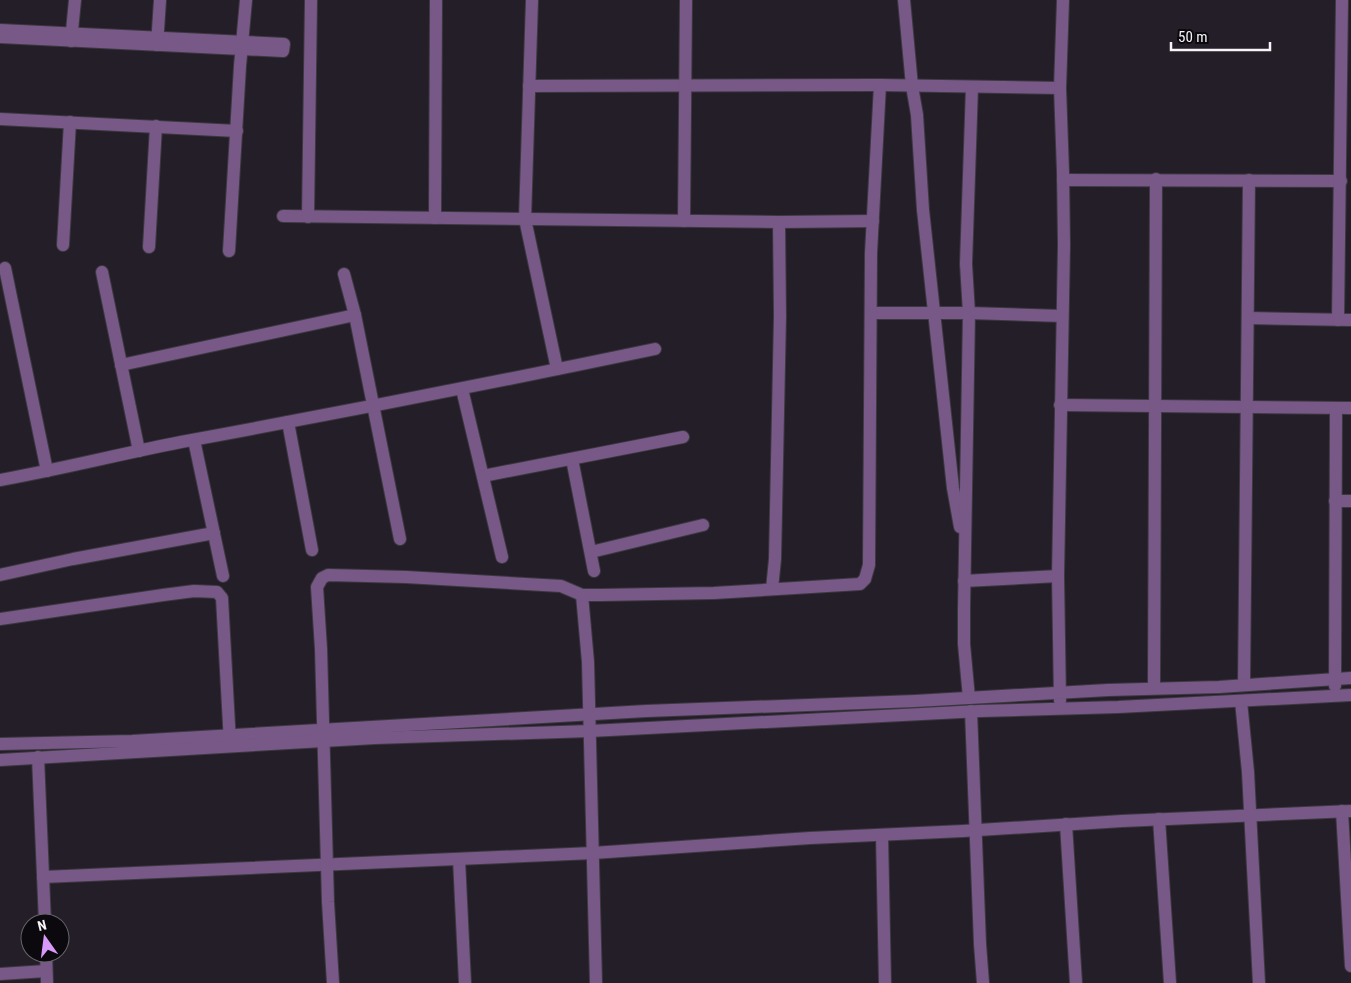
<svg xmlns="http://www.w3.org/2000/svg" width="1351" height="983" font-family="'Roboto Condensed',sans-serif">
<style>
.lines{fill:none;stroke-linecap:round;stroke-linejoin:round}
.minor-casing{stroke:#3c3840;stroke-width:14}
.minor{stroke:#775887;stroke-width:12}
</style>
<rect width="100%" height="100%" fill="#231e27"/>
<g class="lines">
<defs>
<g id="minor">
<path d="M532,0L525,219L557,369"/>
<path d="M904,0L912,86L917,115L923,210L953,488L960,527"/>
<path d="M0,30L284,44L283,51L0,37"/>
<path d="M71,41L75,0"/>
<path d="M157,45L160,0"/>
<path d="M529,86L880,85L1060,88"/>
<path d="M0,119L237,131"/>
<path d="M1063,180L1341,181"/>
<path d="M283,216L779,222L873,221"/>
<path d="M308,217L311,0"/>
<path d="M435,218L436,0"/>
<path d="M684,221L686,0"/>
<path d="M63,245L70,122"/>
<path d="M149,247L156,126"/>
<path d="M229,251L240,66L246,0"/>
<path d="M5,268L47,471"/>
<path d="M102,272L139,451"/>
<path d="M344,274L355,315L400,539"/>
<path d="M871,313H969L1062,316"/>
<path d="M1248,318L1351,320"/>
<path d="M1338,320L1342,0"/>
<path d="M121,365L355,315"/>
<path d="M462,389L502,557"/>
<path d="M1060,405L1351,408"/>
<path d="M288,422L312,550"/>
<path d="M194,440L223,576"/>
<path d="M572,459L594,571"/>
<path d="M483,476L683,437"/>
<path d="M0,480C61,469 120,454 181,442C339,413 497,382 655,349"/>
<path d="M1335,501H1351"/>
<path d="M591,552L703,525"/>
<path d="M0,575L73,559L214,533"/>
<path d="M964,581L1058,576"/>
<path d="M772,589L775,559L780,316L779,222"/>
<path d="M582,595L588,662L596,983"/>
<path d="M0,619L163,595L194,591L217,592L222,598L230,743"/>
<path d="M1244,685L1249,180"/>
<path d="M1335,686L1336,408"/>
<path d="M1154,688L1156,179"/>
<path d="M969,698L964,644V609L969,313L966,264L972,87"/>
<path d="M1060,701L1058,576L1064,245L1063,172L1060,88L1063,0"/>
<path d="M1241,701L1248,772L1259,983"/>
<path d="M971,711L980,944L983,983"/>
<path d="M0,744L132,741L646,711L915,701L1108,690L1219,687L1351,678"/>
<path d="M38,757L45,923"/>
<path d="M0,760L375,738L590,731L980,711L1118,707L1351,695"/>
<path d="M1342,811L1351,966"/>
<path d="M1159,819L1170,983"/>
<path d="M1066,824L1076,983"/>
<path d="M882,835L885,983"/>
<path d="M459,859L465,983"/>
<path d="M43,877L593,853L810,838L963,831L1122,821L1351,811"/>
<path d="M46,953L47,983"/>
<path d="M0,974L46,971"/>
<path d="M333,983L328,902L321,649L317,587L322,578L328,575L406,577L561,586L582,595H600L714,593L860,584L865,579L869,565L871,253L880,85"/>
</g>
</defs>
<use href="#minor" class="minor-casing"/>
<use href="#minor" class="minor"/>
</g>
<g transform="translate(45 938) rotate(346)"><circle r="24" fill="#0b090d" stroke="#69676b"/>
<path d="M0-4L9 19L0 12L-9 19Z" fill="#d89af8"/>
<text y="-8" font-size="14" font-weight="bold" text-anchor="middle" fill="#f7f3f9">N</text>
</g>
<path d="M1171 42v8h99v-8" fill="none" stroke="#f7f3f9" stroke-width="2.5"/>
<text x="1178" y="42" font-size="15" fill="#f7f3f9" stroke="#0b090d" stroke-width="4" paint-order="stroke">50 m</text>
</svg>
